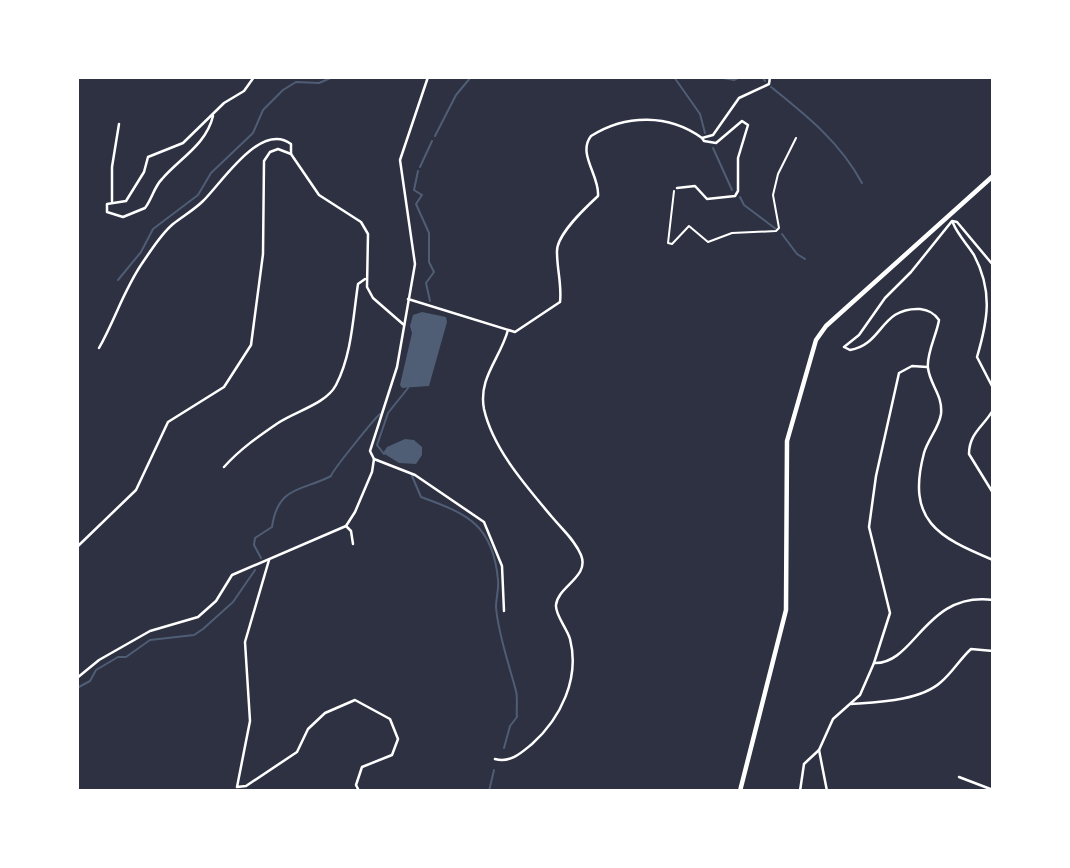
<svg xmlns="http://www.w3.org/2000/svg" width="1070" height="868" font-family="Karla,sans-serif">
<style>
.water{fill:#4f5d75}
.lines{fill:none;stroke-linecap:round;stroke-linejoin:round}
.stream{stroke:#4f5d75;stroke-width:2}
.path{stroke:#fff;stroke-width:2}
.minor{stroke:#fff;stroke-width:2.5}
.secondary{stroke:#fff;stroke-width:4.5}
</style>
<rect width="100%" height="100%" fill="#2d3142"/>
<g class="water">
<path d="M422,312L446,317L447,322L429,386L402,388L400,385L412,333L410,326L413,315Z"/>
<path d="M405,439L414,440L422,447V455L416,464L399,463L383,453L387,447Z"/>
</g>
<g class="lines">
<g class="stream">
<path d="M674,77L700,114L705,133"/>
<path d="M718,77L734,80L740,77"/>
<path d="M762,77L765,81"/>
<path d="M771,87C807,116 840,142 862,183"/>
<path d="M435,136L456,95L471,77"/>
<path d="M713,148L732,190"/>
<path d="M420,167L432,141"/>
<path d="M418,171L414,190L422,195L416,204L429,233V262L434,272L426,283L430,301"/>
<path d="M740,197L744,205L776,229"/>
<path d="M782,234L797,254L805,259"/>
<path d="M118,280L141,252L153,229L198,195L211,173L253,133L263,110L283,90L296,82L319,83L333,77"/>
<path d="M384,454L377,445L388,413L408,388"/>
<path d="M412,476L421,497C468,514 493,525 498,580C499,589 496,598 496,607C498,634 509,664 516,691C518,699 516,709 517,717L510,726L504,748"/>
<path d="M261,558L254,545L255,538L272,527C278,485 303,491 331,476C332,471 374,419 380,414"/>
<path d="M77,688L90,681L96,670L118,657H126L150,640L194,635L203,629L233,602L255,570"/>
<path d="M489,791L494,770"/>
</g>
<path class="path" d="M674,191L668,243L672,244L689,226L708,242L732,233L776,231L779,228L773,195L778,174L796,138"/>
<g class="minor">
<path d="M213,116C206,145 180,158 162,179C154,187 152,199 145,208L123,217L107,212V204L126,201L144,172L148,157L183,143L224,103L244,91L254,77"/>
<path d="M677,188L695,186L707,199L735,196L738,191V158L748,125L742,121L716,143L704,141L702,138"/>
<path d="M112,201V167L119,124"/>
<path d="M953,223C958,235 967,244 974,255C993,291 988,320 977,357L993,388"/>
<path d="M993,265L957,222L952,221L911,272L885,298L859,335L844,347L850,350C883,345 880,307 920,309C929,310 934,313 939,320C937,334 926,354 928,368C930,385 943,395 941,414C939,428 928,439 924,453C906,521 938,537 993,560"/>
<path d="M408,299L515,332L560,302C562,285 557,270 557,252C556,235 585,208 598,196C600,176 577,154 591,136C626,114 669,114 702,138L713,135L739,98L769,84L770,77"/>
<path d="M99,348C115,320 124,289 143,262C152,249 161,234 173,224C183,216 194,210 203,201C221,184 260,121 291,144V154"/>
<path d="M993,410C984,426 969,433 969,454L993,493"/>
<path d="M374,459L415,475L484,522L502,566L504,611"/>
<path d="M224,467C240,449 259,436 278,423C296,411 326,404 336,385C352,354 353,317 358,284L365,279"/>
<path d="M346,526L351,531L353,544"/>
<path d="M77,547L136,490L168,422L224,387L251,345L263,254L264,161L270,152L278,149L291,154L319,195L361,222L368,234L367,287L373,298L404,325"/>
<path d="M269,560L245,642L250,721L237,787L246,786L297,752L308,729L325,713L355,700L390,719L398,739L392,755L362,767L356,785L359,791"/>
<path d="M874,663L890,613L869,527L876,476L899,373L912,366L927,367"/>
<path d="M77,678L99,660L150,631L198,617L216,601L232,575L346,526L355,512L372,472L374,459L370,451L397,367L415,264L400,160L428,77"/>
<path d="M851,704C878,702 920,701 941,682C952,673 960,659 971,649L993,651"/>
<path d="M819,750L827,791"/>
<path d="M495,759C511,763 521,753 532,744C561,718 580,678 570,639C567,628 555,615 556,605C558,586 590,577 581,555C575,540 562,529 552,517C526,486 493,449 484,409C478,378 500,359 508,330"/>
<path d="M959,777L993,790"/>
<path d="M800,791L804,764L819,750L833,719L860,695L874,663C915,665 925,591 993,600"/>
</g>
<path class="secondary" d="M740,791L786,610L787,441L816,340L826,326L993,176"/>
</g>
<rect width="1070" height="868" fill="none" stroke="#ffffff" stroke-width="158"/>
</svg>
